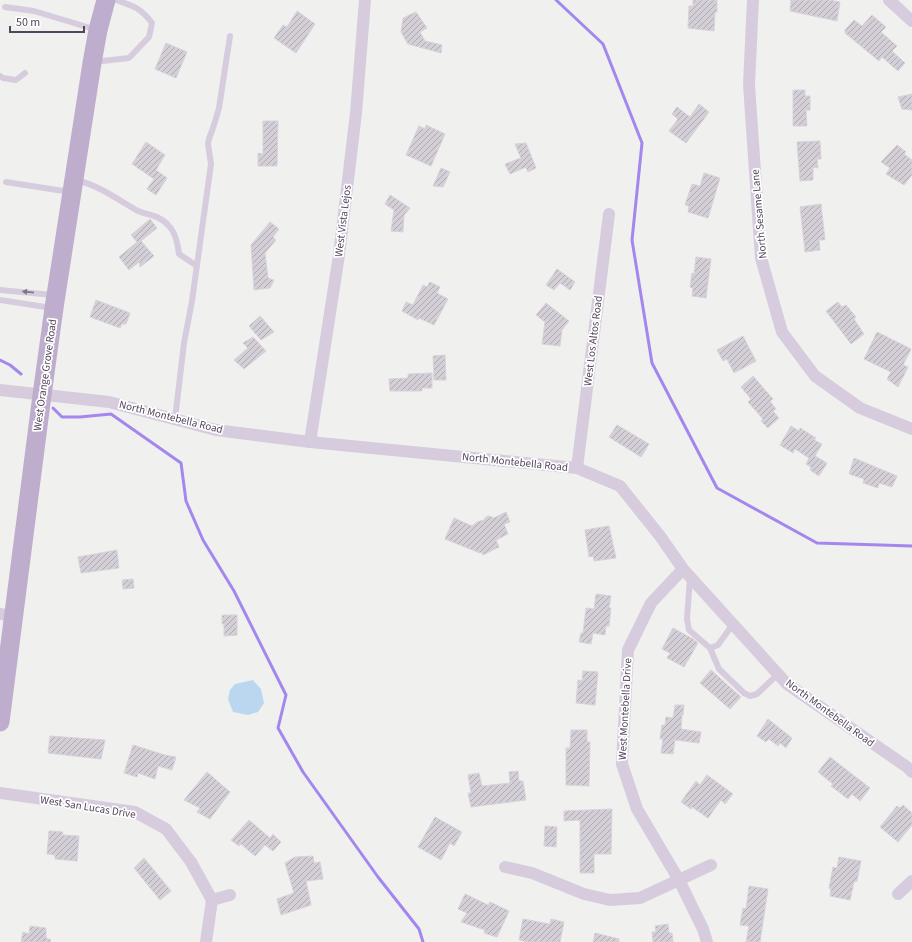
<svg xmlns="http://www.w3.org/2000/svg" width="912" height="942" font-family="'Source Sans 3',sans-serif">
<style>
.park{fill:#bbd7f0}
.lines{fill:none;stroke-linecap:round;stroke-linejoin:round}
.stream{stroke:#a387ee;stroke-width:3}
.building{fill:url(#building-hatch);stroke:#d8d2da}
.service{stroke:#d6ccde;stroke-width:6}
.minor{stroke:#d6ccde;stroke-width:12}
.primary{stroke:#bfadce;stroke-width:19}
.oneway{fill:#80758a}
.labels{text-anchor:middle;dominant-baseline:central;stroke-width:3.5;stroke-linejoin:round;paint-order:stroke}
.street-label{font-size:11px;fill:#52465c;stroke:#fff}
</style>
<defs>
<pattern id="building-hatch" width="6" height="6" patternUnits="userSpaceOnUse"><rect width="6" height="6" fill="#d4ced6"/><path d="M-1 1l2-2M0 6l6-6M5 7l2-2" fill="none" stroke="#afa9b1"/></pattern>
</defs>
<rect width="100%" height="100%" fill="#f0f1ee"/>
<path class="park" d="M253,680L261,689L264,703L258,712L248,715L233,712L228,699L230,690L235,684Z"/>
<g class="lines">
<g class="stream">
<path d="M556,0L603,44L642,143L632,240L652,363L717,488L817,543L912,546"/>
<path d="M0,360L10,365L21,374"/>
<path d="M53,408L62,417H80L111,414L181,463L186,501L203,540L234,591L286,695L278,728L303,772L378,877L419,929L423,942"/>
</g>
</g>
<g class="building">
<path d="M693,0H717V12H715L714,31L688,28L689,6H693Z"/>
<path d="M791,0H829L840,2L837,21L790,11Z"/>
<path d="M297,11L315,24L296,53L274,38L283,25L287,27Z"/>
<path d="M416,12L427,28L420,32L425,41L442,45L441,53L408,44L401,32L403,18Z"/>
<path d="M872,15L886,27L881,32L897,46L892,51L905,63L898,71L882,57L879,61L845,33V30L854,20L862,26Z"/>
<path d="M166,43L187,52L176,78L155,69Z"/>
<path d="M793,90H805V96H810V110H806L807,126H793Z"/>
<path d="M912,94V110L902,109L898,97Z"/>
<path d="M699,104L709,112L686,143L669,131L678,119L672,114L677,107L690,117Z"/>
<path d="M263,121H278L277,166H258V153L263,154Z"/>
<path d="M426,125L445,134L431,166L406,155L419,126L425,129Z"/>
<path d="M820,141L821,159H817L818,168L813,167V180L800,181L797,142Z"/>
<path d="M146,142L165,155L156,170L167,178L156,195L147,189L154,179L132,164Z"/>
<path d="M526,143L536,168L528,172L526,167L510,174L505,164L521,158L515,144Z"/>
<path d="M897,145L906,152L904,154L912,160V175L904,185L886,174L890,168L881,162Z"/>
<path d="M441,168L450,172L443,187L433,186Z"/>
<path d="M704,173L720,178L708,218L688,212L689,206L685,205L692,184L700,186Z"/>
<path d="M390,195L410,208L404,215L403,232L391,231L394,210L385,204Z"/>
<path d="M821,204L825,240H819L820,250L805,252L800,207Z"/>
<path d="M150,219L157,228L141,241L154,256L140,267L139,262L129,270L119,257L137,242L131,235Z"/>
<path d="M270,222L279,229L273,237L276,240L265,253L268,278L274,280L270,288L254,290L251,245Z"/>
<path d="M696,257L711,259L706,298L692,296L693,288L690,287L692,273L694,274Z"/>
<path d="M557,269L575,282L570,290L560,283L554,290L546,285Z"/>
<path d="M430,282L440,287L437,293L448,299L434,325L419,318L418,320L402,311L406,302L413,305L423,285L427,287Z"/>
<path d="M96,300L130,313L126,324H122L120,328L90,317Z"/>
<path d="M838,302L842,307L846,305L856,317L854,319L864,334L851,344L826,311Z"/>
<path d="M546,303L569,321L562,330L560,346L542,344L545,322L536,315Z"/>
<path d="M260,316L274,332L261,340L249,326Z"/>
<path d="M877,332L911,349L903,365L908,367L898,387L887,379L891,372L864,359Z"/>
<path d="M743,336L756,361L734,373L727,359L723,361L717,350Z"/>
<path d="M253,337L266,351L244,369L234,360L248,348L243,343Z"/>
<path d="M445,355L446,380H434L433,356Z"/>
<path d="M432,373V388H422V391H390L389,379L408,378V374Z"/>
<path d="M753,376L773,399L770,401L776,409L773,411L779,418L768,428L761,421L763,419L748,402L751,399L741,387Z"/>
<path d="M617,425L649,444L641,457L609,437Z"/>
<path d="M791,426L799,431L800,428L816,438L814,440L822,444L815,456L827,463L819,476L810,470L811,467L806,464L809,458L795,449L793,453L780,445Z"/>
<path d="M854,458L897,476L892,487L879,483L878,488L863,483L864,479L849,474Z"/>
<path d="M506,512L510,522L504,524L508,534L496,540L499,547L483,555L481,552L480,553L445,539L454,518L472,526L477,522L484,520L486,517L489,516L494,518Z"/>
<path d="M609,526L616,558L594,561L593,556L589,557L585,530Z"/>
<path d="M117,550L119,568L81,573L78,557Z"/>
<path d="M133,579L134,588L123,589L122,580Z"/>
<path d="M596,594L611,596L609,608H611L609,626H606L605,635L593,633L591,644L579,642L581,633H583L586,608L594,609Z"/>
<path d="M222,615H237V635L224,636V624H222Z"/>
<path d="M673,628L693,639L698,643L684,667L667,658L670,653L662,649Z"/>
<path d="M711,670L741,697L730,709L700,683Z"/>
<path d="M583,671L598,672L595,705L576,703L578,680L582,681Z"/>
<path d="M675,705H684L683,715H682L681,729L701,732L699,743L675,740L673,754L661,753L663,739H660L662,725H665L666,717L673,718Z"/>
<path d="M768,719L792,738L786,748L780,743L778,746L769,739L766,742L757,736Z"/>
<path d="M571,730H587V742H590L589,786L566,785V748H570Z"/>
<path d="M50,736L105,740L101,759L48,753Z"/>
<path d="M133,745L165,755L176,757L172,770L158,766L155,779L138,773L137,777L124,773Z"/>
<path d="M830,757L870,788L860,801L852,794L848,799L831,786L833,784L818,772Z"/>
<path d="M518,771L519,781H523L526,800L471,807L468,793H471L468,775L479,773L482,786L510,783L509,772Z"/>
<path d="M207,772L230,792L210,819L197,812L200,808L184,800Z"/>
<path d="M707,775L733,794L725,804L721,800L708,818L692,807L691,809L681,802L696,781L700,785Z"/>
<path d="M903,805L912,813V825L898,842L880,827L897,806L900,808Z"/>
<path d="M612,809L611,854H594V873H580V820L564,821V811Z"/>
<path d="M435,817L462,832L454,846L450,843L441,860L418,847Z"/>
<path d="M249,820L270,838L273,834L281,842L273,851L265,845L255,856L241,844L239,846L231,840Z"/>
<path d="M545,826L557,827L556,847L544,846Z"/>
<path d="M49,831L63,832L62,835L79,836L77,861L55,859V855L47,854Z"/>
<path d="M313,856L314,863L320,862L323,879L306,881L311,905L281,915L277,899L294,893L285,863L295,857Z"/>
<path d="M839,857L861,861L857,881L854,882L850,900L830,896L831,889L829,888L833,867L837,868Z"/>
<path d="M144,858L171,891L160,900L134,868Z"/>
<path d="M749,886L768,889L760,942H746L749,926L740,925L743,908L746,909Z"/>
<path d="M465,894L488,905L490,902L509,911L497,937L484,933L485,930L461,922L467,913L458,909Z"/>
<path d="M523,919L550,924L551,919L564,922L560,942H528L519,940Z"/>
<path d="M668,924L669,933H672L673,942H653L652,932H656L655,926Z"/>
<path d="M30,926L46,928V938L51,940L50,942H21L23,932L29,934Z"/>
<path d="M595,933L619,939V942H593Z"/>
</g>
<g class="lines">
<g class="service">
<path d="M5,7L34,11L97,30"/>
<path d="M94,62L129,58L149,37L152,23C141,8 133,6 116,0"/>
<path d="M0,76L3,78L16,80L25,73"/>
<path d="M76,180C98,185 117,199 136,210C142,213 148,214 154,216C158,217 166,222 169,226C175,232 178,246 179,254L197,266"/>
<path d="M6,182L70,192"/>
<path d="M0,290L53,295"/>
<path d="M0,300L52,308"/>
<path d="M175,419L184,343L192,301L211,164L208,144L209,139L214,125L219,108L230,36"/>
<path d="M690,578L687,619L689,630L710,648L719,669L744,693L750,696L757,694L778,674"/>
<path d="M710,648L718,645L733,624"/>
</g>
<g class="minor">
<path d="M753,0L749,85L761,258L782,332L815,376L860,408L912,429"/>
<path d="M889,0L912,21"/>
<path d="M0,390L109,402L216,430L310,442L577,468L620,486L660,536L683,569L787,684L907,767L912,772"/>
<path d="M310,442L339,255L356,113L365,0"/>
<path d="M577,468L609,214"/>
<path d="M683,569L651,603L628,650L622,764L637,809L679,880L703,929L707,942"/>
<path d="M0,614L13,616"/>
<path d="M0,793L135,812L166,829L191,862L212,900L206,942"/>
<path d="M505,867L532,873L584,894L610,900L640,898L711,865"/>
<path d="M898,894L912,881"/>
<path d="M212,900L230,895"/>
</g>
<path class="primary" d="M0,722L42,395L54,308L92,63L98,30L106,0"/>
</g>
<defs><path id="oneway-solid" d="M-6-.8H1V-3.2L6.5 0L1 3.2V.8H-6Z"/></defs>
<use class="oneway" href="#oneway-solid" transform="translate(28 292) rotate(-174)"/>
<g class="labels">
<g class="street-label">
<text transform="translate(759 214) rotate(-95)">North Sesame Lane</text>
<text transform="translate(343 221) rotate(-83)">West Vista Lejos</text>
<text transform="translate(593 341) rotate(-83)">West Los Altos Road</text>
<text transform="translate(45 375) rotate(-82)">West Orange Grove Road</text>
<text transform="translate(171 417) rotate(14)">North Montebella Road</text>
<text transform="translate(515 462) rotate(6)">North Montebella Road</text>
<text transform="translate(625 709) rotate(-87)">West Montebella Drive</text>
<text transform="translate(830 713) rotate(36)">North Montebella Road</text>
<text transform="translate(88 807) rotate(9)">West San Lucas Drive</text>
</g>
</g>
<path d="M10 26v6h74v-6" fill="none" stroke="#52465c" stroke-width="2"/>
<text x="16" y="26" font-size="12" fill="#52465c" stroke="#ffffff" stroke-width="3" paint-order="stroke">50 m</text>
</svg>
